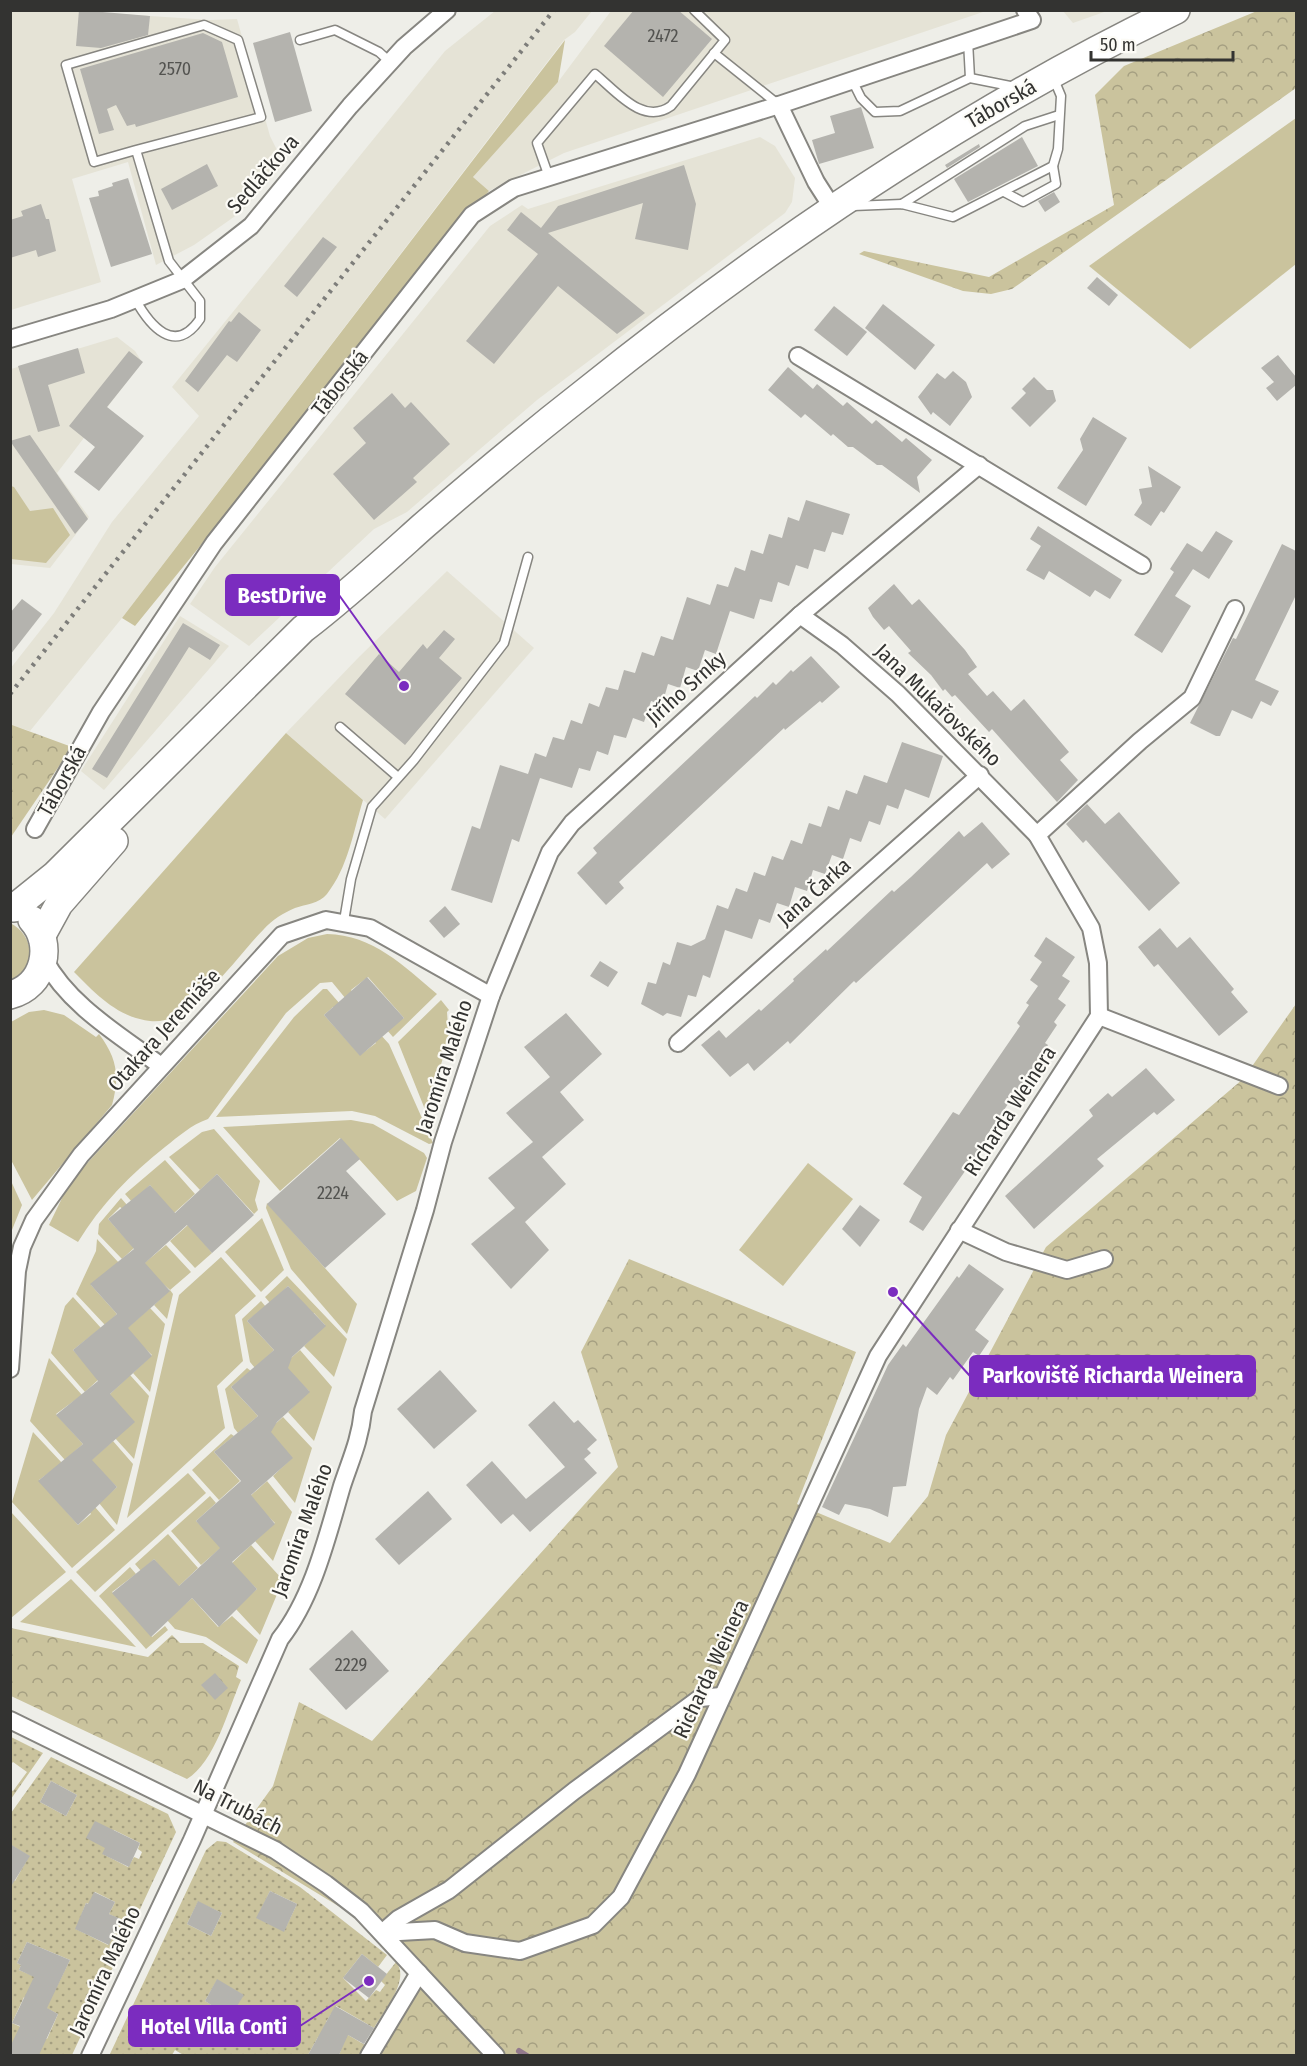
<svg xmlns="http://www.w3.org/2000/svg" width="1307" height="2066" font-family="'Fira Sans Condensed',sans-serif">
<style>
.built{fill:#e5e3d6}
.green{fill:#cac39d}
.forest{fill:url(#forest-crowns)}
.garden{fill:url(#garden-dots);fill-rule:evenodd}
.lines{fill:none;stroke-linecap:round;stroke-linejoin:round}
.stream{stroke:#937a8d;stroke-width:6}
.building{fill:#b4b3ae}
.service-casing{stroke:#878681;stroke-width:11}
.minor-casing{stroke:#878681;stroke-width:20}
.primary-casing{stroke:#878681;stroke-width:30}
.service{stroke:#fff;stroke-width:8}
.minor{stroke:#fff;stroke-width:16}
.primary{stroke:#fff;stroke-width:27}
.rail{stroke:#7d7d7a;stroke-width:4.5;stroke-dasharray:3 6;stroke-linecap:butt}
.labels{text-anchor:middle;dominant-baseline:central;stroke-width:4.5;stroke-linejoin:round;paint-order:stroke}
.number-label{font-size:18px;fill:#535350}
.street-label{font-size:21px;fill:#333331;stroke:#fcfbf6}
.leader{fill:none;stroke:#7b2cbf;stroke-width:2}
.callout-dot{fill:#7b2cbf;stroke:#fcfbf6;stroke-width:2}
.callout{fill:#7b2cbf;stroke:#7b2cbf;stroke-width:2}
.callout-label{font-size:22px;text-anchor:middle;font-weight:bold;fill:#fff}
</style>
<defs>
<pattern id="forest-crowns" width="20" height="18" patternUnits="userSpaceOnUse" patternTransform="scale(1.5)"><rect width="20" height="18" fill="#cac39d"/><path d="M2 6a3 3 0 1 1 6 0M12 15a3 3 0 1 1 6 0" fill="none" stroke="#a59f81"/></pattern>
<pattern id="garden-dots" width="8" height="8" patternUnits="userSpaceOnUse" patternTransform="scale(1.5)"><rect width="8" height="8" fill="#cac39d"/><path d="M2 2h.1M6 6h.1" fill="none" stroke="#a59f81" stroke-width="1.8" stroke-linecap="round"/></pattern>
</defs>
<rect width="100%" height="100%" fill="#eeeee8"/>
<g class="built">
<path d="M11,11H76L210,20L237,19L270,136L284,164L241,212L194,245L156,265L128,162L72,179L101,282L11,310Z"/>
<path d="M495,11H592L575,32L564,40L122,618L30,731L11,725L10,669L54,613L112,522L199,416L172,387L445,51Z"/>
<path d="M611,11H986L564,153L489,191L473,177L558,82Z"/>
<path d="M1063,11H1107L1073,23Z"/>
<path d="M760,137L775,146L795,178L792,202L785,213L537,400L407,512L374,529L249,646L190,604L215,567L490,226L522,205L528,209Z"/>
<path d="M117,337L135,351L142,362L57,473L89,517L50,568L11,564V369Z"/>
<path d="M447,571L534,648L385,819L286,733L358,658Z"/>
<path d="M180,616L229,646L104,790L81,771Z"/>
</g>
<g class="green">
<path d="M565,40L558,82L473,177L489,191L135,626L122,618Z"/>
<path d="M1296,118V264L1190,349L1089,266Z"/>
<path d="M11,486L14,487L30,511L53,508L70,535L46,563L11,559Z"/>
<path d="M286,733L363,800C353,833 348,867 327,894C319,904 306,904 295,908C283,913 272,920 264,929C238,955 190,1027 150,1021C117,1017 96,994 74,972Z"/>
<path d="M10,923C35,935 37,969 10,980Z"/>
<path d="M327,934C373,935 404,966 437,994L393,1037L386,1029L404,1018L368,977L351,990L353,993L346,999L332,982L320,983L286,1013L208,1119C191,1125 179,1136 165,1147C130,1175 101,1204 78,1242L49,1225L64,1194L80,1171L278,956L308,938Z"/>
<path d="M323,989H327L340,1004L335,1009L333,1007L324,1015L360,1055L376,1043L374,1039L380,1034L389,1044L433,1143L429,1144L375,1116L352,1111L216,1117L294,1017Z"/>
<path d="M441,1000L449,1010L447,1012L449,1039L426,1112L398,1042Z"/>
<path d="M44,1010L64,1015L96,1037L99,1034C117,1058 120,1076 112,1105L32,1200L11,1160V1022L29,1012Z"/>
<path d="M351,1120L373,1124L424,1153L427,1158L416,1191L397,1201L340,1138L280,1191L223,1127Z"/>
<path d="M214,1129L260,1181L255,1200L258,1210L254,1214L217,1174L200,1190L169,1157L202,1132Z"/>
<path d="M165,1160L195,1194L173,1214L150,1185L132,1202L125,1194Z"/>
<path d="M808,1163L853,1199L783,1286L739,1250Z"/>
<path d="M11,1181L22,1205L12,1230L10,1229Z"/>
<path d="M121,1198L127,1205L123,1209L120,1207L108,1219L134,1248L122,1259L98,1234L99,1224Z"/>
<path d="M267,1203L357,1304L347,1334L291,1269L266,1208Z"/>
<path d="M262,1218L284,1270L261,1292L225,1252Z"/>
<path d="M189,1224L212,1253L195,1268L170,1241Z"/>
<path d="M97,1239L119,1263L91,1285L117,1314L105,1325L76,1294L96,1251Z"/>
<path d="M166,1245L191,1272L170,1290L173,1294L167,1319L154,1305L170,1290L142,1265Z"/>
<path d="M221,1257L256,1296L235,1315L243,1361L217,1386L225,1428L127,1518L179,1295Z"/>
<path d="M287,1276L347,1339L334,1377L304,1346L325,1325L314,1313L312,1314L288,1286L270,1303L265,1297Z"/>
<path d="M73,1297L101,1328L73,1350L99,1379L85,1392L51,1353L65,1306Z"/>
<path d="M261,1301L266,1307L247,1321L274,1350L255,1368L250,1362L242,1319Z"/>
<path d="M150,1308L165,1324L150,1392L133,1373L152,1355L125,1330Z"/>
<path d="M300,1350L332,1387L314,1441L288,1412L309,1391L282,1366Z"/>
<path d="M49,1358L82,1395L56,1414L83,1444L65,1460L30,1421Z"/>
<path d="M247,1368L251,1371L231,1387L258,1416L238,1433L234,1428L225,1389Z"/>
<path d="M130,1375L149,1396L134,1459L115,1438L108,1396Z"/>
<path d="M283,1417L312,1448L295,1503L273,1476L292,1458L266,1432Z"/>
<path d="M33,1432L62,1463L39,1480L78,1525L91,1514L89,1511L95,1507L115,1530L72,1568L12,1502Z"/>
<path d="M231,1434L234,1436L214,1452L240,1481L219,1500L192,1470Z"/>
<path d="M113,1441L133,1464L117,1525L99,1503L117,1487L90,1461Z"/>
<path d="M188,1473L206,1493L95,1592L76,1572Z"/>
<path d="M267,1481L292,1512L273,1561L255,1541L275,1523L248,1498Z"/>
<path d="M210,1496L216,1503L196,1521L223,1546L201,1565L171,1531Z"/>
<path d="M11,1512L66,1572L11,1618Z"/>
<path d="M168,1534L198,1568L177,1588L154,1559L141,1571L135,1564Z"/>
<path d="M251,1545L283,1580L260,1635L235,1608L257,1589L231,1564Z"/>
<path d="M130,1567L136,1574L112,1592L152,1637L165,1626L168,1630L146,1649L99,1596Z"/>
<path d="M71,1579L136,1647L20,1622Z"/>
<path d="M192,1598L218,1627L232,1616L258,1640L247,1664L206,1637L175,1629L167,1620Z"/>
</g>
<g class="forest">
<path d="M1257,11H1296V88L1012,289L991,294L963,291L859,254L864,251L989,277L1114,205L1095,95L1124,66Z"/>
<path d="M12,725L72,747L11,837L10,726Z"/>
<path d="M1296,1004V2055H377L413,1972L358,1918L233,1842L273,1786L299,1702L372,1741L618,1467L581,1352L629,1259L856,1352L797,1504L890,1543L928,1496L946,1435L1046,1247L1243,1079Z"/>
<path d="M11,1628L148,1657L172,1635L180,1643H203L239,1666L236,1677L241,1680C228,1710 215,1762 187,1779L11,1696Z"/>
</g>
<g class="garden">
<path d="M11,1737L43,1753L11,1799V1790L13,1791L27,1772L13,1762L11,1764Z"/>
<path d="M51,1757L168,1814L176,1832L72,2055H35L12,2044L11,2047V1878L15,1881L29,1856L11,1845V1813ZM51,1781L77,1795L66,1816L40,1802ZM114,1830L140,1843L138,1849L142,1852L139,1859L134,1857L128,1867L103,1854ZM95,1892L115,1902L109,1914L121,1920L108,1945L76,1929L86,1903L89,1904ZM27,1942L70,1960L57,1986L19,1970L21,1965L17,1963ZM24,1997L58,2014L47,2039L12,2023Z"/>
<path d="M217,1841L226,1842L300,1887L387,1955L378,1967L362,1954L343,1978L366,2001L376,1990L380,1992L385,1985L381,1981L396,1962C411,1979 383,2012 374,2028L336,2006L326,2022L365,2045L359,2055H339L341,2050L318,2037L308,2055L185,2056L175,2050L172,2055L109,2056L206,1850ZM270,1891L297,1904L284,1931L257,1918ZM198,1902L222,1913L211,1936L187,1924ZM217,1980L243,1995L230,2016L205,2001Z"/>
</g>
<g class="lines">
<path class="stream" d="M519,2051L527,2056"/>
</g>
<g class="building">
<path d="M79,10L150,16L148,35L101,48L76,46Z"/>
<path d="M634,10H678L712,39L663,97L604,46Z"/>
<path d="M290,32L312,111L275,122L253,43Z"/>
<path d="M203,33L222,42L238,97L136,127L135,124L127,126L116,105L107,109L114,130L99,134L80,69Z"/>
<path d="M861,107L874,148L819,164L812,140L835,133L830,116Z"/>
<path d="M1022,137L1038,166L968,202L954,179Z"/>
<path d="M979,144L980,147L947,168L945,165Z"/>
<path d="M207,164L218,186L172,210L161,189Z"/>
<path d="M684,165L696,204L688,250L635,239L643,203L548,233L645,313L617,334L558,286L494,364L466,341L538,254L507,230L521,212L541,228L558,206Z"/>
<path d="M128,178L152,254L111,267L89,198L99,196L98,191L113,186L112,183Z"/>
<path d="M1054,192L1060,202L1045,212L1038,201Z"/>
<path d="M41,204L46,219H49L56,251L38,257L36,250L10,258V220L23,216L21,211Z"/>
<path d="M323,237L337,247L297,297L284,286Z"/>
<path d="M1097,277L1118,295L1109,306L1087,288Z"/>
<path d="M883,304L935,345L915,370L865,328Z"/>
<path d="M834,306L867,332L847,356L814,330Z"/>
<path d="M239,312L261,330L237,362L227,355L198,392L185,381L229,321L231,322Z"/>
<path d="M78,348L85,373L48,385L60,426L38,432L18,366Z"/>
<path d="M129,351L143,362L107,407L144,436L99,491L74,472L95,447L69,426Z"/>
<path d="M1278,355L1296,377V385L1277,401L1266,388L1274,382L1261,368Z"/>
<path d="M788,367L813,389L817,384L843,406L847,402L872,424L876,420L902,442L906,438L932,460L917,477L920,493L882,465H877L853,447H848L833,434L831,436L805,414L801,418L768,390Z"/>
<path d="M953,371L966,382L972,397L950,426L933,412L931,415L918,397L937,373L945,379Z"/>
<path d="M1034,377L1047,390H1053L1056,401L1030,427L1011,408L1026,393L1022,389Z"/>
<path d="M392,393L405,408L411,402L450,444L413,478L417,482L374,520L333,474L366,443L353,428Z"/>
<path d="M1093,417L1127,438L1086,506L1057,488L1083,450L1080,439Z"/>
<path d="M30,435L88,519L75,534L10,441Z"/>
<path d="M1148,466L1181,487L1164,513L1161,511L1151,526L1134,515L1142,503L1139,489L1152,487Z"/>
<path d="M806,500L850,514L843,535L832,532L825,552L814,549L808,569L796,565L789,586L778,582L772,602L760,599L754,619L730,611L716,654L705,650L698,671L686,667L680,688L668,684L662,705L651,701L644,722L633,718L626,738L614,735L608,755L597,751L590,771L579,768L572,788L540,778L519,842L512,839L492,903L451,890L472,826L480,829L500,765L528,774L535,753L546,757L553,737L564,740L571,720L582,724L589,703L599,707L606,687L618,690L624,670L635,673L642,652L654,656L661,636L673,640L687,597L710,605L717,584L728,587L735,567L745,571L751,550L763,554L769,534L782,538L788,517L799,521Z"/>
<path d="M1038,526L1122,580L1110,599L1095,590L1090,597L1049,571L1044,580L1026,570L1041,546L1030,539Z"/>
<path d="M1216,531L1233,541L1209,579L1193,569L1175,596L1191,606L1162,653L1134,635L1174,572L1170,569L1187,543L1202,552Z"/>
<path d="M1282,544L1296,551V595L1255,680L1279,691L1271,706L1261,701L1252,719L1232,710L1220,736H1216L1190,723L1233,638L1236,639Z"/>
<path d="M894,584L912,605L919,599L965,650L977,667L968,674L987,696L993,691L1011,711L1024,699L1069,752L1060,760L1078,780L1057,802L992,729L989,732L955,695L952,697L945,689L943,691L931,675L908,653L911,651L889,626L884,630L873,617L868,608Z"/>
<path d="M22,599L42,614L10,655V613Z"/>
<path d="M183,623L220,645L210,660L189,647L107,778L92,769Z"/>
<path d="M444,630L455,639L439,658L462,678L405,745L345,694L379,654L399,672L423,644L427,649Z"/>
<path d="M811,656L840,687L822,703L820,701L785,730L784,728L651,852L619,882L624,888L606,905L577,873L597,853L593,848L755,696L757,698L773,682L776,685L791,670L793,672Z"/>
<path d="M902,742L943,756L929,798L905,789L898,809L887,805L880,825L869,821L861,842L850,838L843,859L832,855L825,874L813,870L807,891L795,887L789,907L777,903L770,923L759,919L752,939L725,930L710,978L703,975L696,997L688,995L681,1017L667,1013L663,1016L641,1004L648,982L656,984L663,962L670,965L677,942L691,946L705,939L717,905L728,909L736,888L747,892L754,872L765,876L772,856L783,860L791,840L802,844L809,823L821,827L828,806L839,810L846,790L857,794L864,775L887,783Z"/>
<path d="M1087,804L1105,824L1119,812L1180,883L1149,911L1086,840L1083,843L1066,824Z"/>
<path d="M982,822L1010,854L992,869L987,863L856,983L854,981L790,1044L788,1041L754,1071L748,1063L730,1077L701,1045L719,1030L726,1038L759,1009L761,1011L794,981L793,979L826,949L827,951L892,890L894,892L911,877L959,831L964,837Z"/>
<path d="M445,906L460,924L444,938L429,921Z"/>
<path d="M1160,928L1177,948L1190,937L1234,989L1231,992L1248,1012L1219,1036L1158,964L1154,967L1138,947Z"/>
<path d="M1046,937L1075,957L1062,976L1070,981L1058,999L1066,1005L1054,1022L1057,1025L1045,1043L1048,1045L987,1135L989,1137L923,1231L909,1222L922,1197L903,1184L953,1112L959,1115L1020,1026L1017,1023L1029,1005L1026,1003L1038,986L1030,980L1042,962L1034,956Z"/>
<path d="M600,961L618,972L608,987L590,976Z"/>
<path d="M367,977L404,1018L360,1056L324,1015Z"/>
<path d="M566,1013L602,1054L560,1092L584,1120L542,1157L566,1184L525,1222L549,1250L511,1289L471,1244L515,1208L488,1178L533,1142L506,1113L550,1077L524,1047Z"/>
<path d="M1146,1068L1175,1100L1157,1115L1154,1112L1097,1159L1104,1166L1034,1229L1005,1196L1093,1116L1089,1110L1108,1093L1112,1097Z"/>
<path d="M341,1138L360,1159L346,1171L386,1214L325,1268L267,1204Z"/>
<path d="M217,1174L254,1215L212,1253L187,1225L145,1263L170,1291L128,1328L152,1356L110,1394L135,1422L92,1460L117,1487L78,1525L38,1481L83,1444L56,1415L98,1381L73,1350L117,1314L90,1284L134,1249L108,1219L150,1185L175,1213Z"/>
<path d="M860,1205L880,1220L860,1247L842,1229Z"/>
<path d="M969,1264L1004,1289L975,1330L989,1341L979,1356L973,1352L953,1380L950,1377L937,1395L927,1387L919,1409L906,1486L893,1487L888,1517L870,1509L845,1504L839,1515L822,1507L888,1365L903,1344L906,1347L957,1276L959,1278Z"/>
<path d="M288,1286L326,1326L292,1357L288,1368L310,1392L277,1422L271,1432L293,1458L251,1495L275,1524L232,1562L257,1589L219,1627L192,1598L151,1637L112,1593L154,1559L179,1586L220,1548L196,1521L241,1481L214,1452L258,1416L231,1387L274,1350L247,1321Z"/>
<path d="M440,1370L477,1411L434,1449L397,1409Z"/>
<path d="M554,1401L574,1423L578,1420L597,1440L587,1449L591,1453L584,1459L597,1473L530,1532L513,1514L501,1524L466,1485L492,1461L526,1499L565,1467L528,1425Z"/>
<path d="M428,1491L452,1519L399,1565L375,1539Z"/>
<path d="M352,1630L389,1671L346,1710L309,1669Z"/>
<path d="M215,1673L228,1688L215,1700L201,1685Z"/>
<path d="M51,1781L77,1795L66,1816L40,1802Z"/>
<path d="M95,1821L140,1843L129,1867L102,1854L105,1848L86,1838Z"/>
<path d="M10,1844L30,1856L10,1888Z"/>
<path d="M270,1891L297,1904L284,1932L256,1918Z"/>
<path d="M94,1892L115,1902L109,1914L121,1919L109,1945L75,1929L86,1903L88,1904Z"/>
<path d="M198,1901L222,1913L211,1936L187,1924Z"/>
<path d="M27,1942L70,1960L47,2008L58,2014L39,2055H10V2047L20,2026L12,2023L34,1977L19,1970L21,1965L17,1963Z"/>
<path d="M362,1954L387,1974L369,1998L343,1978Z"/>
<path d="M217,1979L244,1995L230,2017L205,2001Z"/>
<path d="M335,2006L374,2028L364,2044L348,2035L339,2055H308Z"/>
</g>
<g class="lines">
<defs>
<g id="service">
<path d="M300,40L335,30L379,52L390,62"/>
<path d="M968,41L970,78"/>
<path d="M714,53L779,105"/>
<path d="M852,80L861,98L875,112L900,111L970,78L1015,87"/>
<path d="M549,177L537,143L595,74C616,91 643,126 671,106L725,40L694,10"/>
<path d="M1004,192L1023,202L1056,184L1053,166"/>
<path d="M902,204L1025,126L1059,115"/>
<path d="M853,206L902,204L953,217L1053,166L1058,149L1061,96L1053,77"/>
<path d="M135,299C150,326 175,356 200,319V301L169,261L136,150L261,117L238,40L204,25L66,65L94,162L136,150"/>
<path d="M340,727L398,777"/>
<path d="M344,921L351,879L372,807L414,760L504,643L528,557"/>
</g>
<g id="minor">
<path d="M779,105L816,182L832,207"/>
<path d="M10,339L111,309L182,280L251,226L350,106L404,47L447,10"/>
<path d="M798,356L1142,565"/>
<path d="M800,615L842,645L898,694L1037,835L1091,928L1098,963L1099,1016"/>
<path d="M35,829L101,712L214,543L472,215L514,188L779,105L1032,20L1025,10"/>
<path d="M1037,835L1140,741L1192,698L1235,609"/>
<path d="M44,959C69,1006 120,1035 161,1066"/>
<path d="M1099,1016L1279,1086"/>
<path d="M678,1043L980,775"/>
<path d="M959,1230L1006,1252L1067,1270L1104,1259"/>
<path d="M10,1369L17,1271L22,1247L34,1220L81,1155L282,935L326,920L370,928L491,996"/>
<path d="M10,1720L275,1850L326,1884L361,1911L496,2056"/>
<path d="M382,1933L435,1930L465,1943L520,1951L593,1925L621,1897L687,1774L878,1356L1099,1016"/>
<path d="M382,1933L398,1919L449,1890L574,1791L700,1698L721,1696"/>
<path d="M90,2056L192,1840L280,1639C313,1597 327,1537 342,1486C351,1459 360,1440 363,1411L425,1210L443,1142L491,996L550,852L572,823L800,615L979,465"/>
<path d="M369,2056L419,1973"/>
</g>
<g id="primary">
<path d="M14,908L55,875L303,629C345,597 383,562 422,527C475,481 529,436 584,393C767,246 964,112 1176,10"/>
<path d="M42,935L59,904L114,841"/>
<path d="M10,995C45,986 54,944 32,920"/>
</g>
</defs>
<use href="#service" class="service-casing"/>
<use href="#minor" class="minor-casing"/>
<use href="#primary" class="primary-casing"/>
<use href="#service" class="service"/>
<use href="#minor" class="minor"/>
<use href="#primary" class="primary"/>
<path class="rail" d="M10,694L554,10"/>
</g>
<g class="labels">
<g class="number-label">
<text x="663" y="36">2472</text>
<text x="175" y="69">2570</text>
<text x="333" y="1193">2224</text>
<text x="351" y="1665">2229</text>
</g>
<g class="street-label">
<text transform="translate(1001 104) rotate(-30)">Táborská</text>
<text transform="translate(263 174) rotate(-49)">Sedláčkova</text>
<text transform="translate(340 383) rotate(-52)">Táborská</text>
<text transform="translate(686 688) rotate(-42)">Jiřího Srnky</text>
<text transform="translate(938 705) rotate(44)">Jana Mukařovského</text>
<text transform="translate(62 781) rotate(-61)">Táborská</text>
<text transform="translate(814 892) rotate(-42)">Jana Čarka</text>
<text transform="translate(164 1030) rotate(-48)">Otakara Jeremiáše</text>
<text transform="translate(444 1067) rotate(-72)">Jaromíra Malého</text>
<text transform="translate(1010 1111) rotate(-57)">Richarda Weinera</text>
<text transform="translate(302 1530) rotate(-70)">Jaromíra Malého</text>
<text transform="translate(711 1669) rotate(-65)">Richarda Weinera</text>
<text transform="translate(238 1807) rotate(27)">Na Trubách</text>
<text transform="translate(105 1971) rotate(-65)">Jaromíra Malého</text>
</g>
</g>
<path class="leader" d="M404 686L339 595M893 1292L970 1376M369 1981L300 2026"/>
<g class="callout-dot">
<circle cx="404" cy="686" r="6"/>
<circle cx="893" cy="1292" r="6"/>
<circle cx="369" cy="1981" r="6"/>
</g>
<g class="callout">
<rect x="226" y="575" width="113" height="40" rx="6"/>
<rect x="970" y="1356" width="285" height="40" rx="6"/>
<rect x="129" y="2006" width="171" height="40" rx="6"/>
</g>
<g class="callout-label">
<text x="282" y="603">BestDrive</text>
<text x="1113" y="1383">Parkoviště Richarda Weinera</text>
<text x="214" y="2034">Hotel Villa Conti</text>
</g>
<rect width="1307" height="2066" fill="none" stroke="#333331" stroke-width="24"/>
<path d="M1091 51v9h142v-9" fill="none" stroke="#333331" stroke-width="3"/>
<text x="1100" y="51" font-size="18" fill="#333331" stroke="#fcfbf6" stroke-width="4.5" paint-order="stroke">50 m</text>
</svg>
